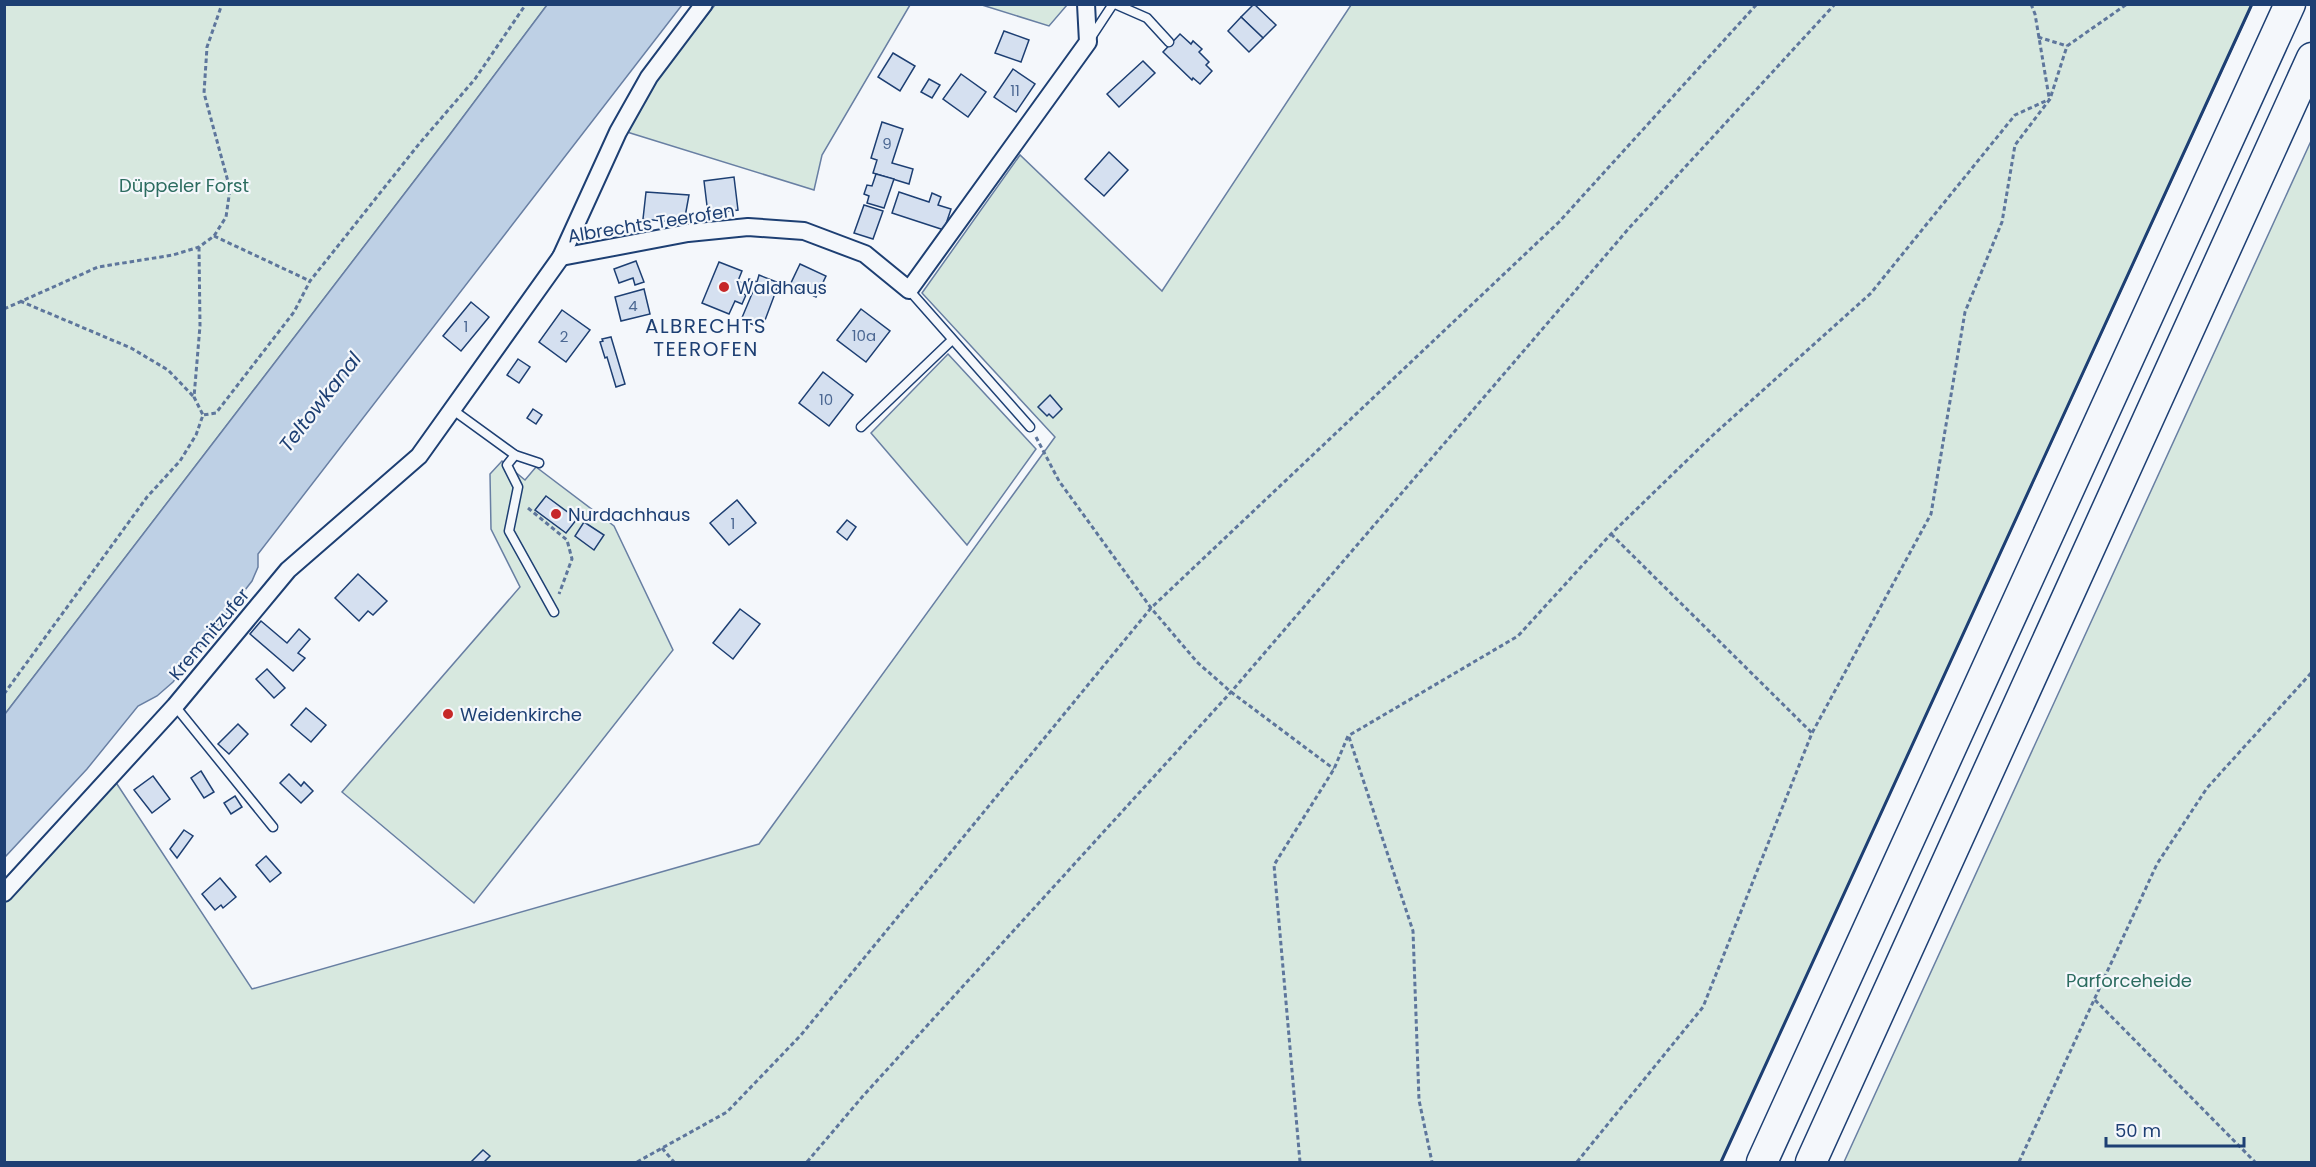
<svg xmlns="http://www.w3.org/2000/svg" width="2316" height="1167" font-family="Poppins,sans-serif">
<style>
.green{fill:#d7e8df;stroke:#687fa3;stroke-width:1.5}
.water{fill:#bed0e5;stroke:#687fa3;stroke-width:1.5}
.building{fill:#d5e0f0;stroke:#1d3f73;stroke-width:1.5}
.lines{fill:none;stroke-linecap:round;stroke-linejoin:round}
.lane-casing{stroke:#1d3f73;stroke-width:11}
.street-casing{stroke:#1d3f73;stroke-width:20}
.highway-casing{stroke:#1d3f73;stroke-width:33}
.path{stroke:#5e769c;stroke-width:3;stroke-dasharray:4.5 3;stroke-linecap:butt}
.lane{stroke:#f4f7fb;stroke-width:8}
.street{stroke:#f4f7fb;stroke-width:16}
.highway{stroke:#f4f7fb;stroke-width:30}
.wall{stroke:#1d3f73;stroke-width:3}
.poi-dot{fill:#c62828;stroke:#f4f7fb;stroke-width:2}
.labels{text-anchor:middle;dominant-baseline:central;stroke-width:4.5;stroke-linejoin:round;paint-order:stroke}
.number-label{font-size:15px;fill:#4b6792}
.park-label{font-size:18px;fill:#2c6c60;stroke:#f4f7fb}
.street-label{font-size:18px;fill:#1d3f73;stroke:#f4f7fb}
.poi-label{font-size:18px;fill:#1d3f73;stroke:#f4f7fb;text-anchor:start}
.neighbourhood-label{font-size:20px;letter-spacing:1.5px;fill:#1d3f73;stroke:#f4f7fb}
.water-label{font-size:20px;font-style:italic;fill:#1d3f73;stroke:#f4f7fb}
</style>
<rect width="100%" height="100%" fill="#f4f7fb"/>
<g class="green">
<path d="M5,5H547L448,137L5,714Z"/>
<path d="M715,5H910L822,155L814,190L627,132L654,82Z"/>
<path d="M982,5H1067L1049,26Z"/>
<path d="M1351,5H2252L1721,1162H5L4,901L115,781L252,989L759,844L1055,437L922,293L1020,155L1162,291Z"/>
<path d="M2311,141V1162H1844Z"/>
<path d="M948,354L1036,449L967,545L871,433Z"/>
<path d="M502,461L525,480L536,467L614,526L673,650L474,903L342,792L520,587L491,529L490,474Z"/>
</g>
<path class="water" d="M547,5H682L258,554V567L252,581L173,682L157,696L138,706L87,769L5,857V714L448,137Z"/>
<g class="building">
<path d="M1254,4L1276,25L1263,38L1241,17Z"/>
<path d="M1241,17L1263,38L1249,52L1228,31Z"/>
<path d="M1004,31L1029,40L1021,62L995,53Z"/>
<path d="M1180,34L1191,44L1193,41L1202,49L1199,52L1209,62L1206,65L1212,71L1200,84L1193,78L1192,80L1163,52Z"/>
<path d="M893,53L915,66L900,91L878,77Z"/>
<path d="M1143,61L1155,73L1119,107L1107,94Z"/>
<path d="M1013,69L1035,84L1016,112L994,97Z"/>
<path d="M961,74L986,92L968,117L943,99Z"/>
<path d="M929,79L940,85L932,98L921,92Z"/>
<path d="M882,122L903,129L892,163L913,169L909,184L873,173L877,160L871,158Z"/>
<path d="M1109,152L1128,170L1104,196L1085,179Z"/>
<path d="M876,174L894,179L884,208L867,203L869,196L864,194L867,185L872,186Z"/>
<path d="M734,177L738,210L708,214L704,181Z"/>
<path d="M646,192L689,195L685,217L675,218L673,222L643,219Z"/>
<path d="M899,192L929,202L932,193L941,197L938,205L951,209L944,230L892,213Z"/>
<path d="M864,205L883,211L873,239L854,233Z"/>
<path d="M636,261L644,282L635,285L633,278L619,283L614,269Z"/>
<path d="M719,262L742,271L738,281L742,283L738,292L746,295L742,304L735,301L729,314L702,303Z"/>
<path d="M800,264L826,276L816,297L790,285Z"/>
<path d="M759,275L779,283L762,328L741,320L754,289L746,286L749,279L757,282Z"/>
<path d="M644,289L650,314L621,321L615,297Z"/>
<path d="M471,302L489,317L461,351L443,336Z"/>
<path d="M861,309L890,331L866,362L837,340Z"/>
<path d="M562,310L590,330L566,362L539,342Z"/>
<path d="M611,337L625,384L616,387L607,357L605,358L600,342L603,341L602,339Z"/>
<path d="M518,359L530,367L519,383L507,375Z"/>
<path d="M823,372L853,395L829,426L799,403Z"/>
<path d="M1050,395L1062,409L1053,418L1049,414L1047,416L1038,407Z"/>
<path d="M533,409L542,415L536,424L527,418Z"/>
<path d="M546,496L577,519L566,533L535,510Z"/>
<path d="M737,500L756,523L729,545L710,523Z"/>
<path d="M847,520L856,527L847,540L837,532Z"/>
<path d="M584,522L604,535L594,550L575,536Z"/>
<path d="M358,574L387,601L373,615L368,611L359,621L335,598Z"/>
<path d="M740,609L760,624L733,659L713,643Z"/>
<path d="M261,621L287,643L299,629L310,639L298,653L305,658L293,671L250,634Z"/>
<path d="M267,669L285,688L274,698L256,679Z"/>
<path d="M306,708L326,725L311,742L291,725Z"/>
<path d="M238,724L248,734L229,754L218,744Z"/>
<path d="M201,771L214,792L204,798L191,778Z"/>
<path d="M289,774L301,786L304,782L313,791L301,803L280,783Z"/>
<path d="M153,776L170,799L152,813L134,790Z"/>
<path d="M235,796L242,807L231,814L224,803Z"/>
<path d="M184,830L193,836L177,858L170,849Z"/>
<path d="M266,856L281,873L270,882L256,865Z"/>
<path d="M220,878L236,897L223,908L221,905L215,910L202,894Z"/>
<path d="M483,1150L490,1156L484,1162H471Z"/>
</g>
<g class="lines">
<defs>
<g id="lane">
<path d="M1115,4L1147,18L1169,42"/>
<path d="M1090,39L1113,4"/>
<path d="M909,290L1030,427"/>
<path d="M453,410L515,455L539,463"/>
<path d="M861,427L952,340"/>
<path d="M515,455L507,465L518,487L509,531L554,612"/>
<path d="M175,706L273,827"/>
</g>
<g id="street">
<path d="M561,257L688,233L748,227L804,231L865,254L909,290L1088,42L1086,4"/>
<path d="M4,893L175,706L288,570L419,456L561,257L618,132L649,77L704,4"/>
</g>
<g id="highway">
<path d="M1762,1162L2290,4"/>
<path d="M1811,1162L2312,58"/>
</g>
</defs>
<use href="#lane" class="lane-casing"/>
<use href="#street" class="street-casing"/>
<use href="#highway" class="highway-casing"/>
<g class="path">
<path d="M2031,4L2035,14L2049,97"/>
<path d="M2038,37L2067,46"/>
<path d="M214,236L310,281"/>
<path d="M199,247L200,326L194,397L203,415"/>
<path d="M20,301L131,348L168,370L194,397"/>
<path d="M4,309L98,267L173,255L199,247L214,236L226,217L230,189L204,93L207,47L222,4"/>
<path d="M1036,437L1059,481L1151,608L1197,662L1231,692L1334,769"/>
<path d="M528,508L567,540L572,559L559,594"/>
<path d="M1611,534L1812,733"/>
<path d="M4,694L147,497L180,461L196,435L203,415L216,413L294,312L310,281L419,144L475,79L526,4"/>
<path d="M1349,737L1413,931L1419,1100L1432,1162"/>
<path d="M2095,1000L2255,1162"/>
<path d="M662,1148L674,1162"/>
<path d="M637,1162L727,1112L801,1035L1151,608L1559,222L1757,4"/>
<path d="M807,1162L863,1096L1231,692L1630,227L1835,4"/>
<path d="M1300,1162L1274,865L1334,769L1348,736L1518,636L1611,534L1712,436L1871,293L2015,115L2050,99"/>
<path d="M1577,1162L1703,1007L1812,733L1931,514L1965,312L2002,222L2015,145L2050,99L2067,46L2127,4"/>
<path d="M2019,1162L2157,864L2207,788L2312,672"/>
</g>
<use href="#lane" class="lane"/>
<use href="#street" class="street"/>
<use href="#highway" class="highway"/>
<path class="wall" d="M1721,1162L2252,4"/>
</g>
<g class="poi-dot">
<circle cx="724" cy="287" r="6"/>
<circle cx="556" cy="514" r="6"/>
<circle cx="448" cy="714" r="6"/>
</g>
<g class="labels">
<g class="number-label">
<text x="1015" y="90">11</text>
<text x="887" y="143">9</text>
<text x="633" y="305">4</text>
<text x="466" y="326">1</text>
<text x="864" y="335">10a</text>
<text x="564" y="336">2</text>
<text x="826" y="399">10</text>
<text x="733" y="523">1</text>
</g>
<g class="park-label">
<text x="184" y="185">Düppeler Forst</text>
<text x="2129" y="980">Parforceheide</text>
</g>
<g class="street-label">
<text transform="translate(651 223) rotate(-9)">Albrechts Teerofen</text>
<text transform="translate(209 634) rotate(-50)">Kremnitzufer</text>
</g>
<g class="poi-label">
<text x="736" y="287">Waldhaus</text>
<text x="568" y="514">Nurdachhaus</text>
<text x="460" y="714">Weidenkirche</text>
</g>
<g class="neighbourhood-label">
<text x="706" y="326">ALBRECHTS<tspan x="706" dy="23">TEEROFEN</tspan></text>
</g>
<g class="water-label">
<text transform="translate(320 402) rotate(-52)">Teltowkanal</text>
</g>
</g>
<rect width="2316" height="1167" fill="none" stroke="#1d3f73" stroke-width="12"/>
<path d="M2106 1137v9h138v-9" fill="none" stroke="#1d3f73" stroke-width="3"/>
<text x="2115" y="1137" font-size="18" fill="#1d3f73" stroke="#f4f7fb" stroke-width="4.5" paint-order="stroke">50 m</text>
</svg>
